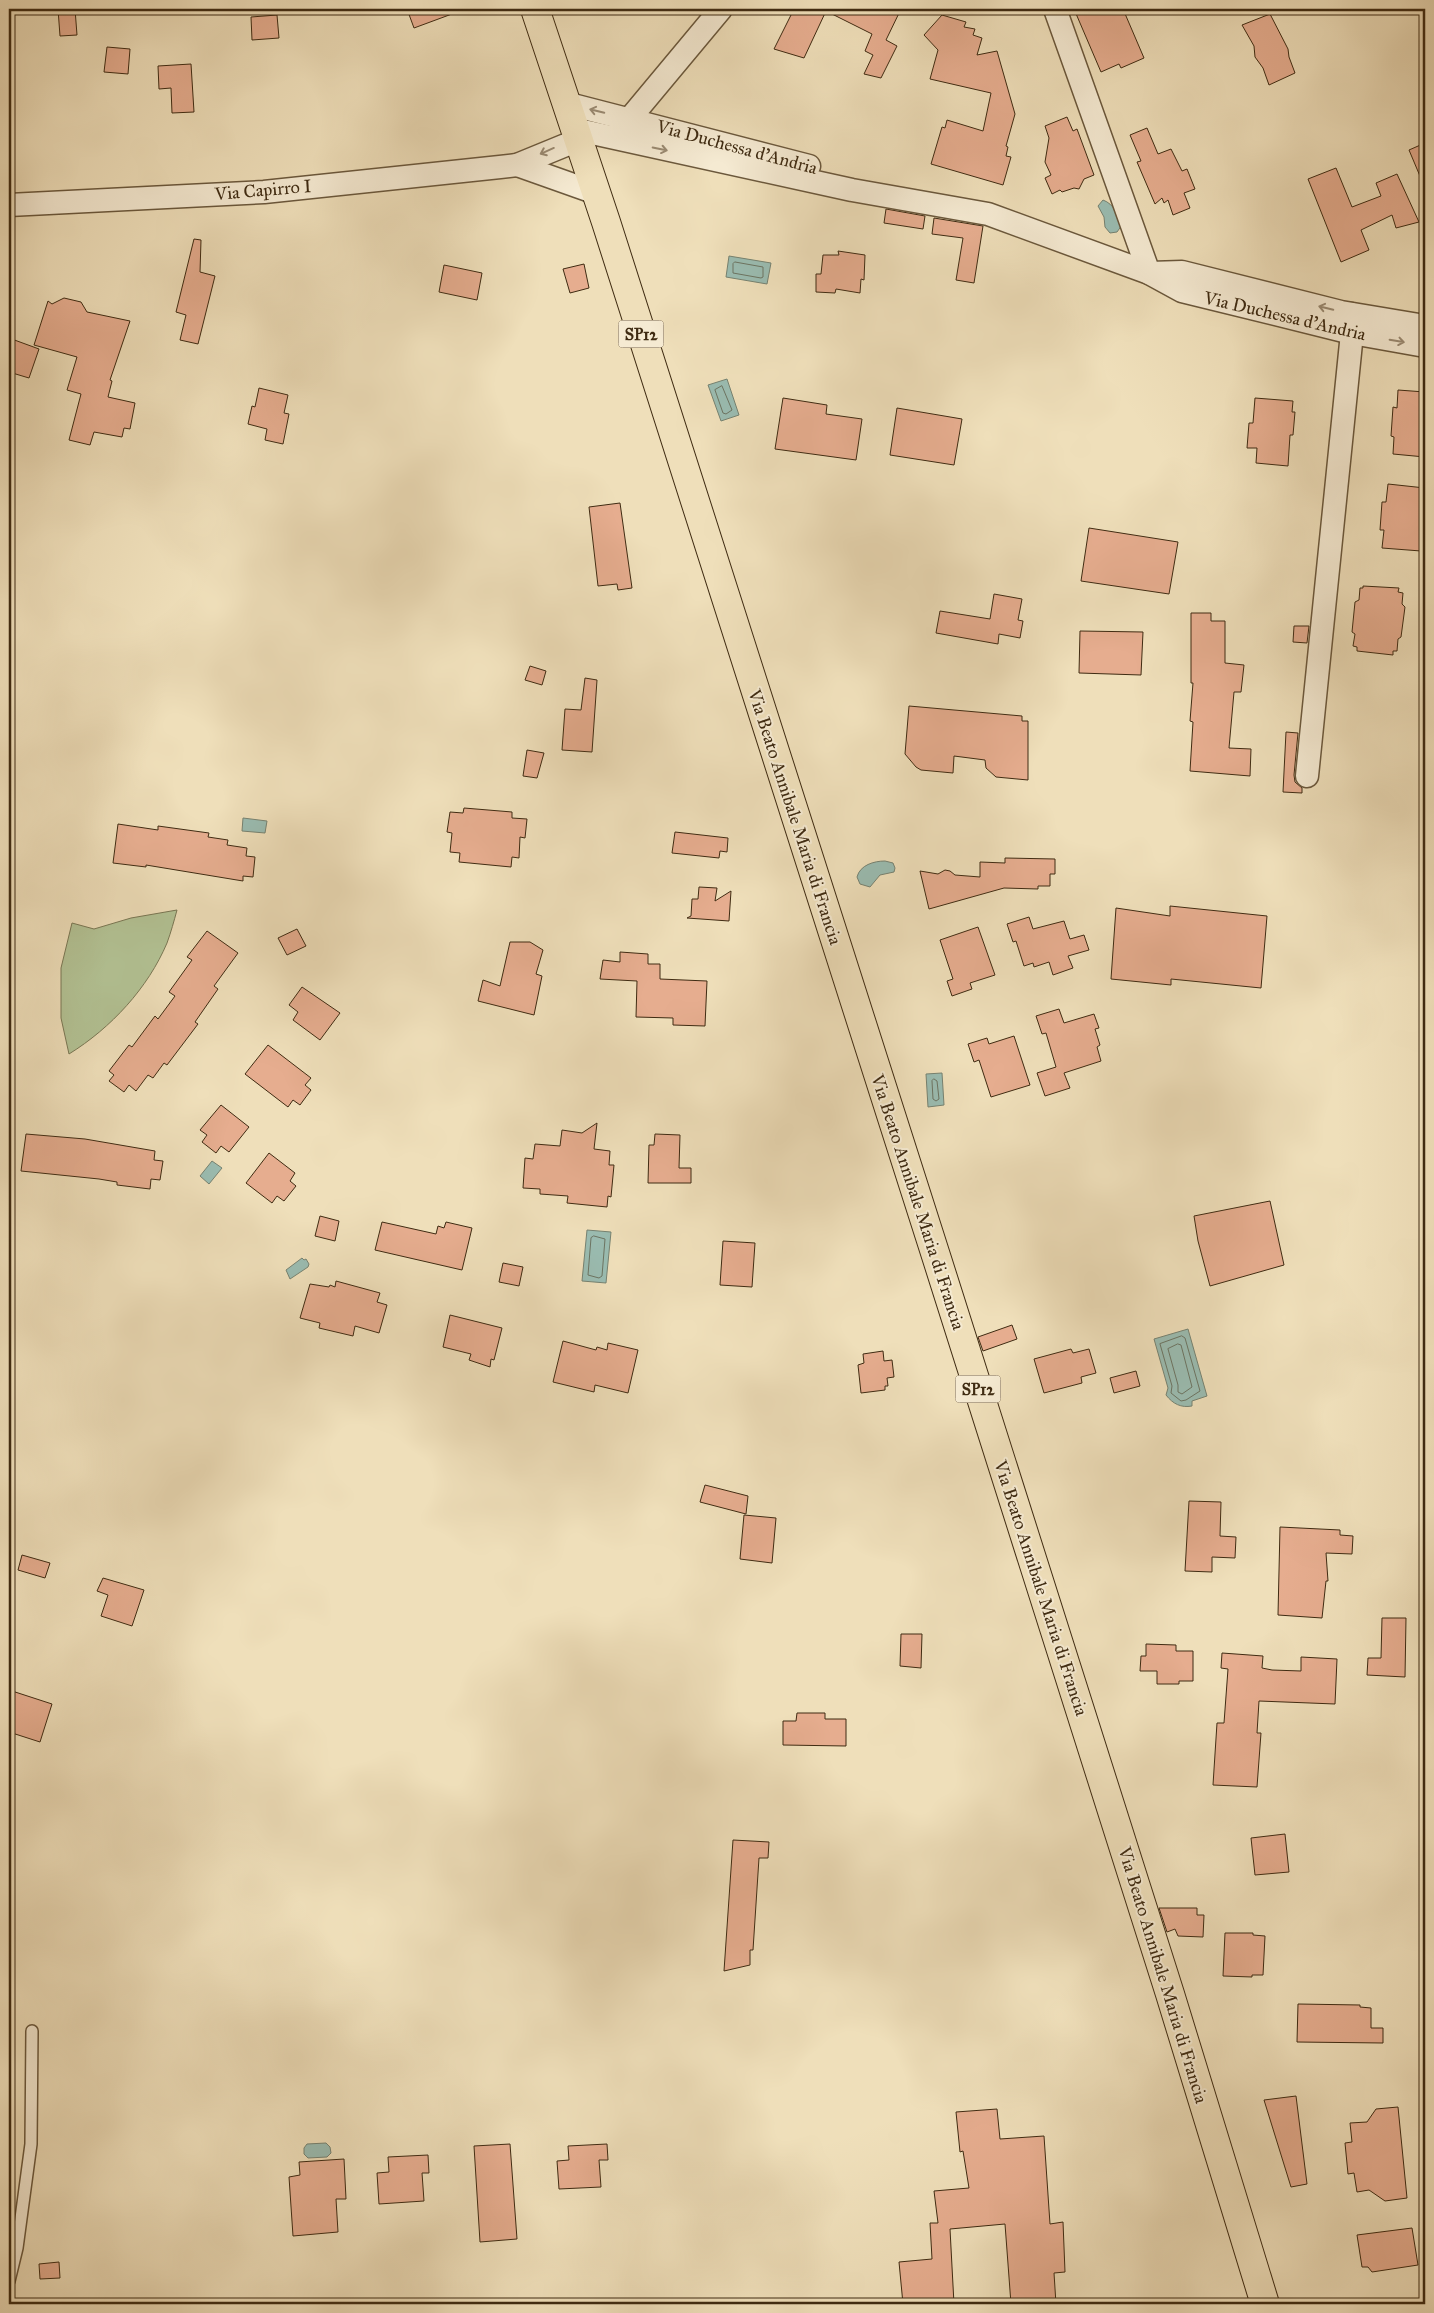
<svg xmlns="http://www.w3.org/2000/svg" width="1434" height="2313" font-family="'IM FELL Great Primer',serif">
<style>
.green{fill:#b3c395;stroke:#797754}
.water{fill:#9abcb1;stroke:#768271}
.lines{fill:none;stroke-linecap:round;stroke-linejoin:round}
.shore{stroke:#6c7462;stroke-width:1}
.building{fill:#e6ad8f;stroke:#3f2b12}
.lane-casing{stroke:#6b583c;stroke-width:14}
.street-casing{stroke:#6b583c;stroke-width:25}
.primary-casing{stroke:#3f2b12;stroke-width:30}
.lane{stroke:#f5ead2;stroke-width:11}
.street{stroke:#f5ead2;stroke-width:22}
.primary{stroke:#efdfba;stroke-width:28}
.oneway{stroke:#9a8a72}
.labels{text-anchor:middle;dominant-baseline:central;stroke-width:4;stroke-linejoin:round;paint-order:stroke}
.shield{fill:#f5ead2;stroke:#76644c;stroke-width:1}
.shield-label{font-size:16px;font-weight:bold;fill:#3f2b12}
.street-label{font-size:18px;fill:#3f2b12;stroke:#f5ead2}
</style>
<rect width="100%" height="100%" fill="#efdfba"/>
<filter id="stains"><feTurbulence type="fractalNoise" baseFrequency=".004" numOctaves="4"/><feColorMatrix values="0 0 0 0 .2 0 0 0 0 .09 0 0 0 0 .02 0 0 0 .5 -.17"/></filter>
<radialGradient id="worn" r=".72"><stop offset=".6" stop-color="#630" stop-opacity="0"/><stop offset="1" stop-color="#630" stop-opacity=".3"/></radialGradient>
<path class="green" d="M177,910C174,921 171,932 167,943C148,988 111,1028 69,1054L61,1018V968L72,923L94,929L131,918Z"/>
<g class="water">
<path d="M1103,200C1114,204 1118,215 1122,225L1117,232L1110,233L1105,227L1104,217L1098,206Z"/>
<path d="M729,256L771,263L767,284L726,277Z"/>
<path d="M727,379L739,415L721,421L708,385Z"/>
<path d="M243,818L267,821L265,833L242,831Z"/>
<path d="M885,861L893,863L895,868L894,872L880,875L870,887L860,884L857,877C860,865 874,861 885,861Z"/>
<path d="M942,1073L944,1105L928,1107L926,1074Z"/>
<path d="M212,1161L222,1168L209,1184L200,1176Z"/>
<path d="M587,1230L611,1232L606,1283L582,1281Z"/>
<path d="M302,1258L304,1260L306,1259L309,1264L308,1267L290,1279L286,1270Z"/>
<path d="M1188,1329L1207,1396L1192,1401V1406C1181,1408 1173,1404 1166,1395L1168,1388L1154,1339Z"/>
<path d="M326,2143L330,2147L331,2153L327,2157L308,2158L304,2154V2148L307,2144Z"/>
</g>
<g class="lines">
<g class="shore">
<path d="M735,262L763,267V277L761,278L733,273V264Z"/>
<path d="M722,386L732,410L726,414L723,413L715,390Z"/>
<path d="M934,1079L937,1081L939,1099L936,1101L933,1099L932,1081Z"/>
<path d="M594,1236L605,1239L602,1276L599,1278L588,1275L591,1238Z"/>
<path d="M1182,1336L1185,1338L1200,1391L1186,1400L1181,1401L1171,1393L1172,1386L1160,1344Z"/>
<path d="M1178,1344L1181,1345L1192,1387L1182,1394L1178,1392V1385L1168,1349Z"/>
</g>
</g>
<g class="building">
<path d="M58,9H75L77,35L60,36Z"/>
<path d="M407,9H460V11L414,28Z"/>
<path d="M794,9H901L886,40L897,46L881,78L864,74L873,55L865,51L872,34L826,11L804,58L774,49Z"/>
<path d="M1074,9H1123L1144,58L1121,68L1119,64L1101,72Z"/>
<path d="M1270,14L1288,49L1289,57L1295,73L1269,85L1263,68L1255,57L1254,46L1242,25Z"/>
<path d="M277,15L279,38L252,40L251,17Z"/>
<path d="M942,15L966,22L964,27L975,29L973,35L982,38L977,55L997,51L1015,114L1006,146L1008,147L1006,156L1011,157L1003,185L931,164L942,127L945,128L947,120L983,131L991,93L930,79L938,50L924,35Z"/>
<path d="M107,47L130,49L128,74L104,72Z"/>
<path d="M191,64L194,112L172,113L171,88L159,89L158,66Z"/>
<path d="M1067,117L1073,131L1077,129L1094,175L1084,179L1079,189L1074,188L1062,192L1060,190L1052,194L1045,178L1051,175L1045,162L1049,138L1045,126Z"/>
<path d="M1147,128L1158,154L1171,149L1182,171L1187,169L1195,189L1184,193L1190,208L1173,215L1168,200L1164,203L1162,198L1155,204L1137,162L1141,161L1130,135Z"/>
<path d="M1425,143V188L1409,150Z"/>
<path d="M1336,168L1352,207L1381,196L1376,183L1397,174L1419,222L1396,228L1392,215L1361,230L1369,250L1341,262L1308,179Z"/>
<path d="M886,209L925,216L923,229L884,223Z"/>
<path d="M934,218L983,226L974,283L956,280L963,238L932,234Z"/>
<path d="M194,239L201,240L200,272L215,276L198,344L180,340L186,315L176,312Z"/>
<path d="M838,251L865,255L864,280L861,279L860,293L836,289L835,293L816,292V274H821L823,255H839Z"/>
<path d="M584,264L589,288L570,293L563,269Z"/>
<path d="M444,265L482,273L477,300L439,292Z"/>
<path d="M64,298L81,302L87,312L130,321L110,380L112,381L108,397L135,403L130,429L124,428L122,437L94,432L90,445L69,440L81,394L67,390L77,357L34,345L48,301L52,304Z"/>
<path d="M9,338L39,349L29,378L9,372Z"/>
<path d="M259,388L288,395L284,413L289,414L283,444L265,440L267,429L248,424L252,406L255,407Z"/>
<path d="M1398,390L1425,392V457L1393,454L1394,437L1391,436L1393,407L1397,408Z"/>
<path d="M783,398L827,405L826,414L862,419L856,460L775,449Z"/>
<path d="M1255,398L1293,401L1292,412H1295L1293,435H1290L1288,466L1256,463L1257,448H1247L1249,423H1253Z"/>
<path d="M897,408L962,419L954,465L890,455Z"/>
<path d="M1388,484L1425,488L1421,551L1382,548L1384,530H1380L1382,502H1386Z"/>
<path d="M620,503L632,588L618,590L617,584L598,586L589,507Z"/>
<path d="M1089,528L1178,542L1169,594L1081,581Z"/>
<path d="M1363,586L1399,588L1398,592L1403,593L1402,604L1405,607L1401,637L1398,639L1397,651H1393V655L1357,651V647L1353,646L1355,634L1352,632L1355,602L1359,600L1360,588H1363Z"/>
<path d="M994,594L1022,599L1018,620L1023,621L1020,638L999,634L998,644L936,633L940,611L990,619Z"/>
<path d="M1191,613H1211V621H1225V663L1244,665L1241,692H1234L1229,748L1251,749L1250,776L1190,771L1193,722L1190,721L1193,683H1191Z"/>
<path d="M1294,626H1309L1307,643L1293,642Z"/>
<path d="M1080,631L1143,632L1141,675L1079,673Z"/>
<path d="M530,666L546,671L542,685L525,680Z"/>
<path d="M585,678L597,680L592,752L562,750L565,709L581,710Z"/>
<path d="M909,706L1022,716V721H1028V780L996,777L986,768L985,760L954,756L953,773L921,770L916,767L905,754Z"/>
<path d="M1286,732L1298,733L1294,775L1295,782L1302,788V793L1283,792Z"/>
<path d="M527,750L544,753L537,778L523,776Z"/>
<path d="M464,808L512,812V818L527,819L525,838L520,837L519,858L512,857L511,867L459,862L460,853L450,852L452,833L447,832L450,812L463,813Z"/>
<path d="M118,824L158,830V826L209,833L208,837L228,840L227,845L247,848L246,856L255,857L253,877L243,876V881L146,865V867L113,863Z"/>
<path d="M675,832L728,838L727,852L720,851L719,858L672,853Z"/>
<path d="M1005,858L1055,859V874H1050V886H1038V889L1004,888L929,909L920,871L938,874L945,870L950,871L955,875L980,877V862L1005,863Z"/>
<path d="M699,887L717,888L715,901L731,891L729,921L687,918L691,916L692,899H698Z"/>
<path d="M1170,906L1267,916L1261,988L1171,979V985L1111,979L1116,908L1170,916Z"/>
<path d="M1029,917L1033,929L1064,921L1070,939L1084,935L1089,950L1068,956L1073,968L1053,975L1049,962L1034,967L1033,963L1024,966L1016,941L1013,942L1007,924Z"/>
<path d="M978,927L995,975L970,983L972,989L952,996L947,981L953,979L940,940Z"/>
<path d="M297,929L306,946L287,955L278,938Z"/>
<path d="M207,931L238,953L214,986L218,989L195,1022L198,1024L167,1065L164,1063L153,1078L148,1075L136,1091L129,1085L124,1092L109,1081L114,1075L109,1071L129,1045L132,1047L155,1016L158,1019L175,996L169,992L192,960L187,957Z"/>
<path d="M510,942H530L543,950L536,974L542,976L534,1015L478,1001L483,980L500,986Z"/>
<path d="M620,952L648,954V964H660V979L707,981L705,1026L673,1025V1018L636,1017L637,981L600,979L603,960L620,962Z"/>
<path d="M302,987L340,1013L320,1040L293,1020L298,1012L289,1005Z"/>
<path d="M1059,1009L1064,1023L1094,1014L1099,1028L1095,1029L1100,1045L1097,1047L1101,1061L1064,1073L1070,1088L1045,1096L1037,1073L1056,1067L1046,1033L1042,1034L1036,1016Z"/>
<path d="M1014,1036L1030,1085L991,1097L979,1060L974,1062L968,1044L987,1038L989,1044Z"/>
<path d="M268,1045L311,1078L305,1085L311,1090L300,1105L293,1100L288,1107L245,1074Z"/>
<path d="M221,1105L249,1127L229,1152L221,1146L216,1153L202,1142L207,1135L200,1130Z"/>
<path d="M597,1123L594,1149L610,1151L609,1165H614L611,1197L608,1196L607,1207L567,1203L568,1196L540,1194V1189L523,1188L525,1158L533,1159L535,1144L560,1146L562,1130L582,1133Z"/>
<path d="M26,1134L85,1139L155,1151L154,1160L163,1161L160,1180L151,1179L150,1189L117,1185V1182L99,1179L21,1171Z"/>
<path d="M655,1134L680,1135L679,1168H691V1183H648L649,1145H654Z"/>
<path d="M269,1153L295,1173L290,1181L296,1186L284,1201L277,1196L272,1203L246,1183Z"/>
<path d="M1270,1201L1284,1265L1210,1286L1198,1241L1194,1216Z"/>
<path d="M320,1216L339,1221L335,1241L315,1236Z"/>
<path d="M382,1222L436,1234L438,1226L444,1228L446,1222L472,1228L462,1270L375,1250Z"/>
<path d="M723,1241L755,1243L752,1287L720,1285Z"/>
<path d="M503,1263L523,1267L519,1286L499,1282Z"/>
<path d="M336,1281L380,1293L377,1302L387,1305L379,1333L355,1326L353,1336L319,1328L320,1323L300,1318L310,1284L329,1287L330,1285L335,1287Z"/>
<path d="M450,1315L502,1328L494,1360L491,1359L490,1367L469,1360L471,1354L443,1347Z"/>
<path d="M1012,1325L1017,1339L983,1351L978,1337Z"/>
<path d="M563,1341L596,1350L597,1347L607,1350L608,1343L638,1350L628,1393L595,1385L594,1392L553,1382Z"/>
<path d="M1071,1349L1073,1353L1089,1349L1096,1373L1081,1377L1082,1383L1044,1393L1034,1359Z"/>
<path d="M883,1351L884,1361L892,1360L894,1377L887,1378L888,1386H885V1390L861,1393L858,1365L864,1363L863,1354Z"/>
<path d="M1136,1371L1140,1386L1114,1393L1110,1378Z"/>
<path d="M705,1485L748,1496L746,1514L700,1502Z"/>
<path d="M1189,1501L1221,1502L1220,1536L1236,1537L1235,1558L1212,1557V1572L1185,1571Z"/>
<path d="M744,1515L776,1518L772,1563L740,1559Z"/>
<path d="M1280,1527L1340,1530V1535L1353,1536L1352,1554L1326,1553L1328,1581H1326L1322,1618L1278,1615Z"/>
<path d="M22,1555L50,1563L45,1578L18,1570Z"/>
<path d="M103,1578L144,1590L132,1626L101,1616L108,1595L97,1591Z"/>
<path d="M1382,1618H1406L1405,1677L1367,1675L1368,1658H1381Z"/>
<path d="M901,1634H922L921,1668L900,1666Z"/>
<path d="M1146,1644L1176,1645V1651H1193V1681H1179V1684H1157V1671H1140L1141,1656H1146Z"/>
<path d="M1222,1653L1263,1656L1262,1668L1272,1670L1301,1671V1657L1337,1659L1335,1704L1259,1701L1257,1733H1261L1257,1787L1213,1785L1217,1723H1224L1228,1669L1221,1668Z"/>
<path d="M9,1690L52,1704L40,1742L9,1732Z"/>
<path d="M797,1713H825V1719H846V1746L783,1745V1721H796Z"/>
<path d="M1285,1834L1289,1872L1255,1875L1251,1838Z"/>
<path d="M733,1840L769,1842L768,1858H759L753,1950H750V1965L724,1971Z"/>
<path d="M1159,1908H1197V1915H1204L1203,1937L1178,1936L1175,1929L1167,1932Z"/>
<path d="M1225,1933H1253V1935L1265,1936L1263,1975H1252V1977L1223,1976Z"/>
<path d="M1298,2004L1360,2005V2007L1371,2008V2028H1383V2043L1297,2042Z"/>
<path d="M1296,2096L1307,2184L1291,2187L1264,2100Z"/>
<path d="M1398,2107L1407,2198L1385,2201L1369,2190L1357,2192L1354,2173L1348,2174L1345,2143L1352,2142L1350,2123L1367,2122L1376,2109Z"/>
<path d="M997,2109L1000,2139L1044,2136L1050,2224L1063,2222L1065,2272L1054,2273L1056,2304H1011L1005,2224L950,2229L954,2304H903L899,2262L932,2259L930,2223H938L934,2191L969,2188L963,2151L960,2152L956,2112Z"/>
<path d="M510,2144L517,2239L480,2242L474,2146Z"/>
<path d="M607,2144L608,2160H599L601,2187L559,2189L557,2161L569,2160L568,2146Z"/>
<path d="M428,2155L429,2173H422L424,2201L379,2204L377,2173L389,2172L388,2157Z"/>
<path d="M344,2159L346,2199H336L338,2232L293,2236L289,2177L300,2175L299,2162Z"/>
<path d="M1412,2228L1418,2265L1372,2272L1368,2267H1362L1357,2235Z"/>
<path d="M59,2262L60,2278L40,2279L39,2264Z"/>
</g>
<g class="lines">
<defs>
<path id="lane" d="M9,2281L17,2248L31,2144L32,2031"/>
<g id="street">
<path d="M1055,9L1149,273"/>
<path d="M565,103L809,166"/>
<path d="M574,129L852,190L988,214L1149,273L1182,291L1352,333L1425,346"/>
<path d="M621,129L721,9"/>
<path d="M517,165L596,193"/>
<path d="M9,205L264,192L500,167L517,165L578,140"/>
<path d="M1150,273L1182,272L1341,312L1425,326"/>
<path d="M1307,776L1352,333L1351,314"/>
</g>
<path id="primary" d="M535,9L606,222L937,1259L1170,1994L1265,2304"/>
</defs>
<use href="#lane" class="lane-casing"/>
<use href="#street" class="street-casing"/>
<use href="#primary" class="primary-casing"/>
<use href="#lane" class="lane"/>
<use href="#street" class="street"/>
<use href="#primary" class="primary"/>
</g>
<defs><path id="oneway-shaft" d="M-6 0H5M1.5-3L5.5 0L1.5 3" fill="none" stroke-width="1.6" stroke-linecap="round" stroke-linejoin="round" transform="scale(1.25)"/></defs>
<g class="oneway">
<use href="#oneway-shaft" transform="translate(597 111) rotate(-166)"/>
<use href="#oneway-shaft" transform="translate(660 149) rotate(12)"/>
<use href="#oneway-shaft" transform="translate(547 151) rotate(156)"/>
<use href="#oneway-shaft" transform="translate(1326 308) rotate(-166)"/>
<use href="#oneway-shaft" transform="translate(1397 341) rotate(10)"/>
</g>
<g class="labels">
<g class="shield">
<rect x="618.5" y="320.5" width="45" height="27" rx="4"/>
<rect x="955.5" y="1375.5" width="45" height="27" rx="4"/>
</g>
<g class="shield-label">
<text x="641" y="334">SP12</text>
<text x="978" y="1389">SP12</text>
</g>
<g class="street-label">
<text transform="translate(737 147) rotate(15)">Via Duchessa d'Andria</text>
<text transform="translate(263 190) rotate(-5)">Via Capirro I</text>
<text transform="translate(1285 316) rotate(13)">Via Duchessa d'Andria</text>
<text transform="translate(795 817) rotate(72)">Via Beato Annibale Maria di Francia</text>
<text transform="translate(918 1202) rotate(72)">Via Beato Annibale Maria di Francia</text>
<text transform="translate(1041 1588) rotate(72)">Via Beato Annibale Maria di Francia</text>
<text transform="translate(1163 1975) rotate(73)">Via Beato Annibale Maria di Francia</text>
</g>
</g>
<rect width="1434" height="2313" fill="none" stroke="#efdfba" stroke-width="30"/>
<rect x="10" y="10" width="1414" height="2293" fill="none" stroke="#3f2b12" stroke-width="2.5"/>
<rect x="15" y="15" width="1404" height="2283" fill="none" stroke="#3f2b12"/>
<rect width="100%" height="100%" filter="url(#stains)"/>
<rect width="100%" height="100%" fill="url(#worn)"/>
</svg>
